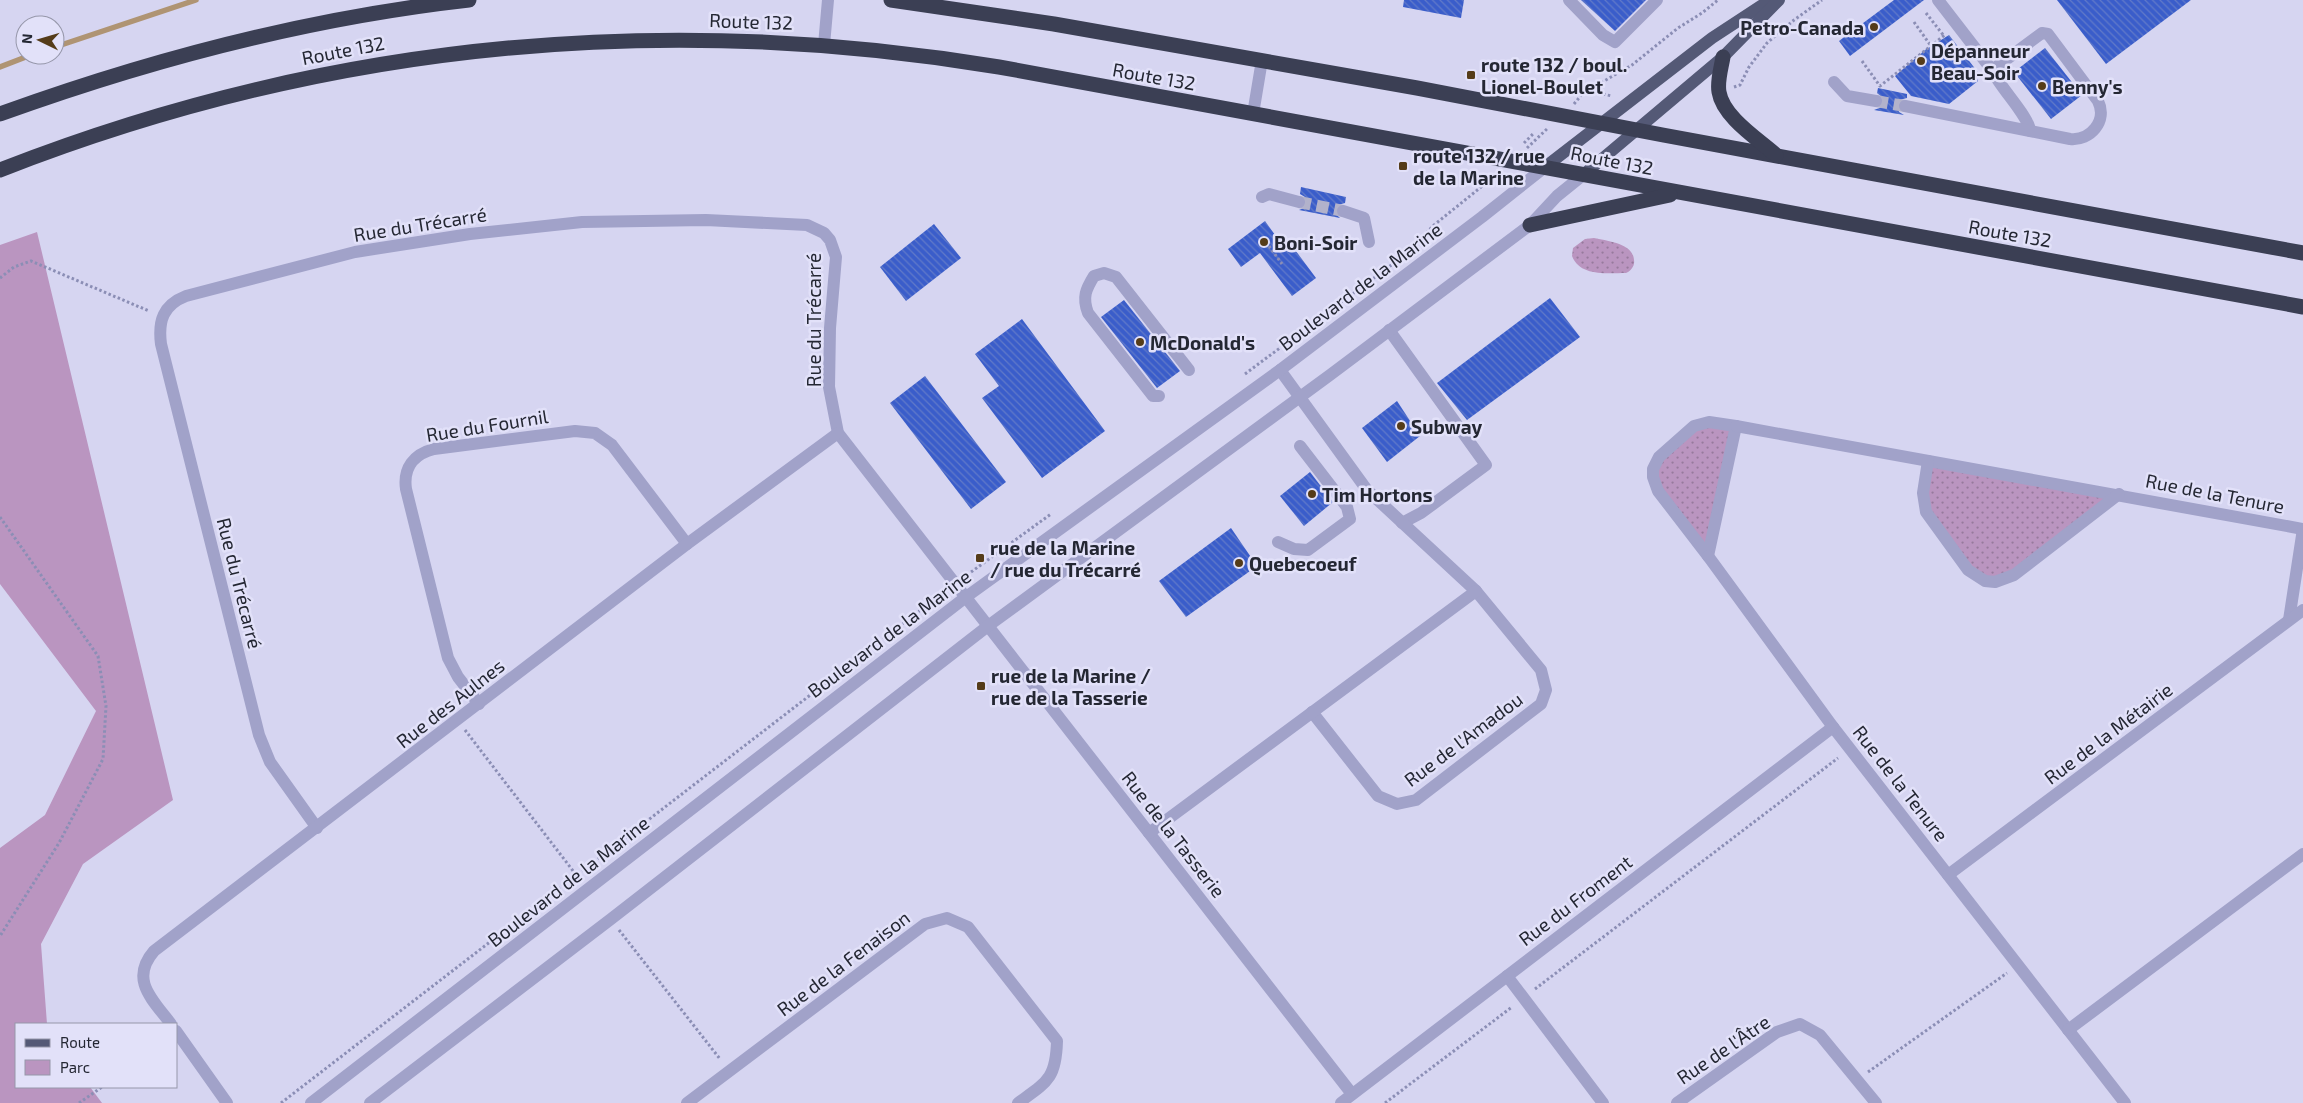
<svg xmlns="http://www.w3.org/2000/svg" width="2303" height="1103" font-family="'Exo 2',sans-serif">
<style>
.grass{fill:url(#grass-dots)}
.green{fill:#ba95c0}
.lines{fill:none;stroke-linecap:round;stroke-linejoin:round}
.stream{stroke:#af9473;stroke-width:5.5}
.building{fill:url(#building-back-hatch)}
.minor-tunnel{stroke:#b2b2cb;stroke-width:12;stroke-dasharray:12 6;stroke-linecap:butt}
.path{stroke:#8b8eb5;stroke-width:3;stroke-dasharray:2.5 2.5;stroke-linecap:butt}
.minor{stroke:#a1a2c9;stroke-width:12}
.major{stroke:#545976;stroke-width:12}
.highway{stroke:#3b3f54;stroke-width:15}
.poi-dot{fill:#553c19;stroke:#e2e1f9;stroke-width:2}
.labels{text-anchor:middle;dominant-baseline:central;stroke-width:5;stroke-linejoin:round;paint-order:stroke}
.street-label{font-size:19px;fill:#242733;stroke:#e2e1f9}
.poi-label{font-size:19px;font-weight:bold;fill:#242733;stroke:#e2e1f9;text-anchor:start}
</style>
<defs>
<pattern id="grass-dots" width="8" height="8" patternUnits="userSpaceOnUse" patternTransform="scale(1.25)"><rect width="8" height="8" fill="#ba95c0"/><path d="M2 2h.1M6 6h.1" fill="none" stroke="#977a9d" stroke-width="1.8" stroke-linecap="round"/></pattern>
<pattern id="building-back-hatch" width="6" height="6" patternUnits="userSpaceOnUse" patternTransform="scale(1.25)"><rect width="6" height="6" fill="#3a5dca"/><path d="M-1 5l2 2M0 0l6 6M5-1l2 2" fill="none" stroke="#617ac8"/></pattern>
</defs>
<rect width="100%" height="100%" fill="#d6d5f1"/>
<g class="grass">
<path d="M1594,238C1607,241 1633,243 1634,260C1635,266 1631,271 1626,273C1608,273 1580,277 1572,256L1573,248L1585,239Z"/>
<path d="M1694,426H1736L1708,556L1658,491L1655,463Z"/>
<path d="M1928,461L2119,494L2014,575L1985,581L1926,512Z"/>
</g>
<path class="green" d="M37,232L173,800L83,864L41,944L47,1024H16V1087H90L102,1103H0V848L45,815L96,711L0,584V245Z"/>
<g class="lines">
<g class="stream">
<path d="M55,47L196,0"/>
<path d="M0,67L31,55"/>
</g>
</g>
<g class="building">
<path d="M1404,0H1464L1461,18L1403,7Z"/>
<path d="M1581,0H1646L1615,31Z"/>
<path d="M1894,0H1924L1850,56L1839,41Z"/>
<path d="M2057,0H2191L2106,64Z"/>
<path d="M1949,35L1980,75L1977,78L1978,81L1949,104L1911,96L1895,76L1925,50Z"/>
<path d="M2045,48L2082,95L2051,119L2014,72Z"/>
<path d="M1878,88L1907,94V98L1899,100L1897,105L1899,112L1904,115L1874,110L1882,107L1884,103L1883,98L1877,93Z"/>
<path d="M1301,187L1346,197L1345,203L1338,205L1335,209V213L1340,218L1299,210L1304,208L1307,204L1305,197L1300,194Z"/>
<path d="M1265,221L1278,239L1284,235L1316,278L1292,296L1260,253L1241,267L1228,249Z"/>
<path d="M934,224L961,258L906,301L880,267Z"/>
<path d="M1550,298L1580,337L1467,420L1437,383Z"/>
<path d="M1124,300L1180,371L1157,388L1101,317Z"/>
<path d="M1022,319L1105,431L1042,478L982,398L999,386L975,354Z"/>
<path d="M925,376L1006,482L971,509L890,403Z"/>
<path d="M1397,401L1420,436L1387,462L1362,428Z"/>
<path d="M1310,472L1333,502L1304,526L1280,496Z"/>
<path d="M1231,528L1257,566L1186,617L1159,581Z"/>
</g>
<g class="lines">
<g class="minor-tunnel">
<path d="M1876,101L1905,106"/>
<path d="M1299,202L1343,211"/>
</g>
<g class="path">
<path d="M1926,13L1944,36"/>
<path d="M1914,22L1931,46"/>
<path d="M1862,61L1880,86L1946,34"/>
<path d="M1590,87L1598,93L1612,96"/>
<path d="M1734,87L1740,85L1749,67L1767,43L1794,20L1822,0"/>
<path d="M1574,104L1583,93L1632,65L1678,28L1702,13L1718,0"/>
<path d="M1524,143L1533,134"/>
<path d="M1527,148L1548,128"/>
<path d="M1269,246L1282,264"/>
<path d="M1405,254L1434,225L1496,175"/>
<path d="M0,278L14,267L31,261L149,311"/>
<path d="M1245,374L1394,263"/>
<path d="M0,517L98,656L106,706L103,759L59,843L0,936"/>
<path d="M967,575L1051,514"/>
<path d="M465,730L577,876"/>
<path d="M619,930L720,1059"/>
<path d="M1535,989L1838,758"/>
<path d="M1868,1072L2007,973"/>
<path d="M79,1103L102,1087"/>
<path d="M281,1103L944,592"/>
<path d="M1385,1103L1512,1007"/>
</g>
<g class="minor">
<path d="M1569,0L1603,35L1615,42L1657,0"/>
<path d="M1938,0L1992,70C2000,88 2029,116 2030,131"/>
<path d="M824,45L828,0"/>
<path d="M1834,82L1847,96L1876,101"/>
<path d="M1905,106L2070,139C2090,141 2108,121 2098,101L2048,34L2042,33L1992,70"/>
<path d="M1253,114L1262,60"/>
<path d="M1262,197L1269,194L1299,202"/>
<path d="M1343,211L1364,218L1369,242"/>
<path d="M1389,330L1486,465L1421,513L1402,523"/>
<path d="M1280,370L1367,490L1476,591L1541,670L1546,690L1541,704L1416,800L1397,804L1378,796L1312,712"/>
<path d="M1159,396H1153L1088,313C1082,297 1086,289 1094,276L1104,273L1116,277L1189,370"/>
<path d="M1709,422L1736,426L1708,556L1658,491L1653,477V469L1659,457L1694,426Z"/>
<path d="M1736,426L2303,529"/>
<path d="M1928,461L1923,493L1926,512L1968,570L1985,581L1995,582L2014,575L2119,494"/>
<path d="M1278,542L1294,549L1308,550L1350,519L1347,507L1300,446"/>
<path d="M1708,556L1833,727L2125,1103"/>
<path d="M2289,620L2303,529"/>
<path d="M479,704L458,677L448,658L406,489C403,468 414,454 434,449L575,431L595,433L612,445L687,544"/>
<path d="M317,828L270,762L259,735L161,344C158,321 163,305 186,296L355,252L470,234L582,222L706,220L807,225L824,233L830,240L836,257L830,328L829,387L838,433L1352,1094"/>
<path d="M1149,833L1476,591"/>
<path d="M1948,875L2303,610"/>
<path d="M1507,976L1603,1103"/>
<path d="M171,1024C153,1000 129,980 154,951L687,544L838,433"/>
<path d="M2068,1030L2303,854"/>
<path d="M176,1031L227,1103"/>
<path d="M311,1103L966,597L1280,370L1482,217L1545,167"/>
<path d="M370,1103L611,919L988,626L1330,375L1530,225L1557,196L1583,175"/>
<path d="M687,1103L925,924L947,918L968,927L1057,1041C1056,1079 1047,1082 1018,1103"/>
<path d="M1341,1103L1833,727"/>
<path d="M1677,1103L1777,1032L1800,1024L1820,1035L1876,1103"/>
</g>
<g class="major">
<path d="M1545,167L1712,38L1770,0"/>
<path d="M1583,175L1723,57L1779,0"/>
</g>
<g class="highway">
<path d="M891,0L1054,24L1417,88L1663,135L2303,253"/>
<path d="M1723,57C1721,69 1717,81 1719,92C1723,117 1758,139 1776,155"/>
<path d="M0,114C152,59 308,18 469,0"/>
<path d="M0,170C324,43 656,10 999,67L2303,307"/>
<path d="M1530,225L1670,195"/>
</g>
</g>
<g class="poi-dot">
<circle cx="1874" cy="27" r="5"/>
<circle cx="1921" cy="61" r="5"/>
<rect x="1466" y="70" width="10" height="10" rx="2.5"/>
<circle cx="2042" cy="86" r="5"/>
<rect x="1398" y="161" width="10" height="10" rx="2.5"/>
<circle cx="1264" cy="242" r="5"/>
<circle cx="1140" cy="342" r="5"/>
<circle cx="1401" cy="426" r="5"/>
<circle cx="1312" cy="494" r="5"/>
<rect x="975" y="553" width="10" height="10" rx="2.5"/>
<circle cx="1239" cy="563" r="5"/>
<rect x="976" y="681" width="10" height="10" rx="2.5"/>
</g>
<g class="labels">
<g class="street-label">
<text transform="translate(751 21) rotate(2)">Route 132</text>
<text transform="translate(343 50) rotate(-11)">Route 132</text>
<text transform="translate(1154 76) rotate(10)">Route 132</text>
<text transform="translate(1612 160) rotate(11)">Route 132</text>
<text transform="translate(420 224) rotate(-9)">Rue du Trécarré</text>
<text transform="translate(2010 233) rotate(10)">Route 132</text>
<text transform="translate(1360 286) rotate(-37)">Boulevard de la Marine</text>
<text transform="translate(813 320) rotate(-90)">Rue du Trécarré</text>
<text transform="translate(487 425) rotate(-9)">Rue du Fournil</text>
<text transform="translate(2215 493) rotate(11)">Rue de la Tenure</text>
<text transform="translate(240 583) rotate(76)">Rue du Trécarré</text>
<text transform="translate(889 633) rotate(-37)">Boulevard de la Marine</text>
<text transform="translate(450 703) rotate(-38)">Rue des Aulnes</text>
<text transform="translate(2108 733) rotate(-37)">Rue de la Métairie</text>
<text transform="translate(1463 739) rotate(-37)">Rue de l'Amadou</text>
<text transform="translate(1901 783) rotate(52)">Rue de la Tenure</text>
<text transform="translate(1174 834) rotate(52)">Rue de la Tasserie</text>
<text transform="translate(568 881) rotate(-38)">Boulevard de la Marine</text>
<text transform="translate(1575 900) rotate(-37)">Rue du Froment</text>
<text transform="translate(843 963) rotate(-37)">Rue de la Fenaison</text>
<text transform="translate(1723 1049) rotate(-34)">Rue de l'Âtre</text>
</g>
<g class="poi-label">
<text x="1864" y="27" text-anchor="end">Petro-Canada</text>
<text x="1931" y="50">Dépanneur<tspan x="1931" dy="22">Beau-Soir</tspan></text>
<text x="1481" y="64">route 132 / boul.<tspan x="1481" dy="22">Lionel-Boulet</tspan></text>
<text x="2052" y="86">Benny's</text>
<text x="1413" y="155">route 132 / rue<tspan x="1413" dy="22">de la Marine</tspan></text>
<text x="1274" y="242">Boni-Soir</text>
<text x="1150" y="342">McDonald's</text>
<text x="1411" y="426">Subway</text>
<text x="1322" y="494">Tim Hortons</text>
<text x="990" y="547">rue de la Marine<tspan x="990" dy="22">/ rue du Trécarré</tspan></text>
<text x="1249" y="563">Quebecoeuf</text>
<text x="991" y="675">rue de la Marine /<tspan x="991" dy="22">rue de la Tasserie</tspan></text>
</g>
</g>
<rect x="15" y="1023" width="162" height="65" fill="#e2e1f9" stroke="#9697aa"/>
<rect x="25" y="1039" width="25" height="8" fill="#545976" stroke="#9697aa"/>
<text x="60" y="1048" font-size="15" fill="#242733">Route</text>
<rect x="25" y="1060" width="25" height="15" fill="#ba95c0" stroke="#9697aa"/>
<text x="60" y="1073" font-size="15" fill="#242733">Parc</text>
<g transform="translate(40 40) rotate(275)"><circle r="24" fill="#e2e1f9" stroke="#9697aa"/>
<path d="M0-4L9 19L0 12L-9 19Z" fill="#553c19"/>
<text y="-8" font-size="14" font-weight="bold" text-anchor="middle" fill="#242733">N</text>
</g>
</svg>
